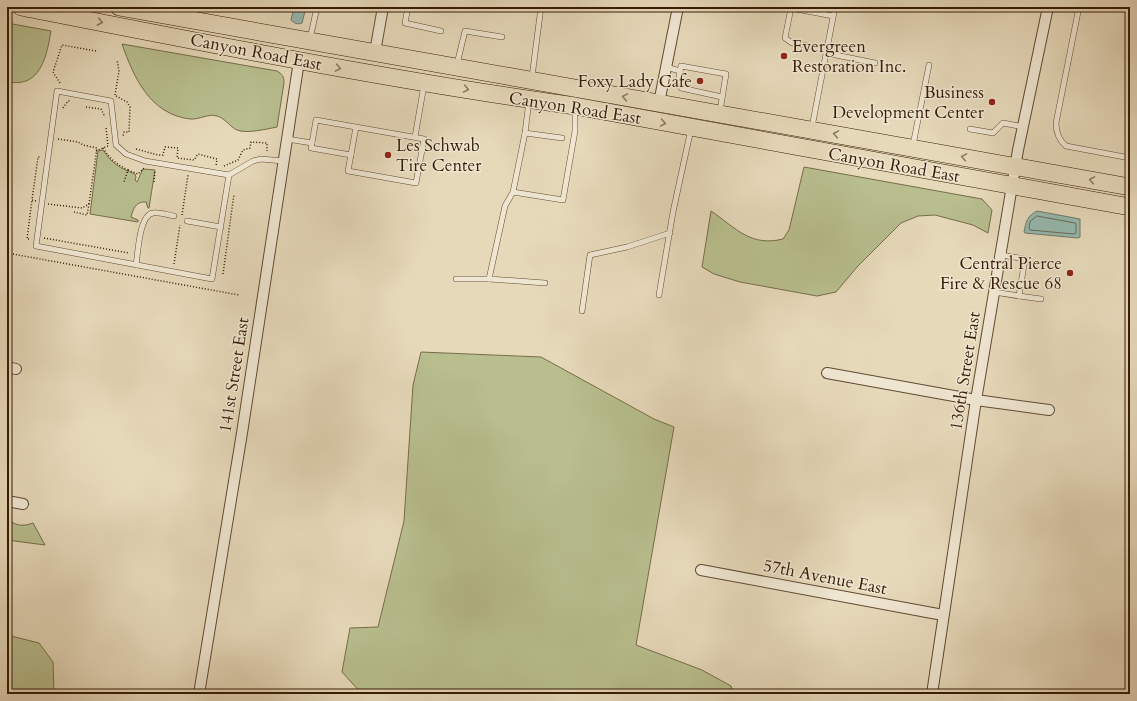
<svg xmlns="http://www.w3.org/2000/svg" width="1137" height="701" font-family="Cardo,serif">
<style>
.green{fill:#b8be8e;stroke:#776c49}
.water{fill:#96baaf;stroke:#707a6b}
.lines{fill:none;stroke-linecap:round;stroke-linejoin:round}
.shore{stroke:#666a5a;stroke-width:1}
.service-casing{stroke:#624a32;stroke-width:6}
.minor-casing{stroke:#624a32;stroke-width:12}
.primary-casing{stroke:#361b04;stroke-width:18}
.path{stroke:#361b04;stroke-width:1.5;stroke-dasharray:1 2;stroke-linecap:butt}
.service{stroke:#efe6d2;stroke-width:5}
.minor{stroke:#efe6d2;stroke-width:10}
.primary{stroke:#e6d9ba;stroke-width:17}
.oneway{stroke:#8e7a5f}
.poi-dot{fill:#8f2418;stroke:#efe6d2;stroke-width:1.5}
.labels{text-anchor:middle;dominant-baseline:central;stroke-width:3;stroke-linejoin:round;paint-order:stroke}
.poi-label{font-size:17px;fill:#361b04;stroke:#efe6d2;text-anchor:end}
.street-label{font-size:17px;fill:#361b04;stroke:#efe6d2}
</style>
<rect width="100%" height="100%" fill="#e6d9ba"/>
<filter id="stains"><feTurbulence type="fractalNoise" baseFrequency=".005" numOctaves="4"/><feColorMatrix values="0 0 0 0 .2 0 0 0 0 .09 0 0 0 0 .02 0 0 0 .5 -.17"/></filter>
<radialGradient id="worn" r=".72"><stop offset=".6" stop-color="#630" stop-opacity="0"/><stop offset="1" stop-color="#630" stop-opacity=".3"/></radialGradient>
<g class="green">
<path d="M7,23L51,31C48,48 44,74 26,81C20,83 13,83 7,82Z"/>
<path d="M122,44L277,71C282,74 284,76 284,83L277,127C267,129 246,134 237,130C230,127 225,118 217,116C209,113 199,120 190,119C150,114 134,78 122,44Z"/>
<path d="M103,150C112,164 120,168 135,174L136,177L135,180L137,182L143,169L155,170L149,208H148L146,202C136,201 133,209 131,217L138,220V222L90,214L98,151Z"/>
<path d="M804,167L982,199L992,210L988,233L973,225L935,215L918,216L901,223L857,267L836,292L817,296L740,282L714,274L702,267L711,211C736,228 750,247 783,239L789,230Z"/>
<path d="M421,352L541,357L654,419L674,427L636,645L702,670L731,686L734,694H362L342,672L350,628L378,627L404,521L413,385Z"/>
<path d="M7,517C13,526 23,527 33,523L45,545L7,540Z"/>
<path d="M7,635L39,643L53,662L54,694H7Z"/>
</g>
<g class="water">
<path d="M294,7H306L302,23C298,25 294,23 291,20Z"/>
<path d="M1037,211L1080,219V237L1078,238L1025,233L1024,232C1026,222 1027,216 1037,211Z"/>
</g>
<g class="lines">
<path class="shore" d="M1037,216L1075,223L1076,224V233L1074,234L1030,230L1029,228L1030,222Z"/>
<defs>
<g id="service">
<path d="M408,7L405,23L441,31"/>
<path d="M1079,7L1056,123C1056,133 1059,140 1066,146L1130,158"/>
<path d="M192,17L195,7"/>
<path d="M310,39L317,7"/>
<path d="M826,49L792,43L785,38L791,8L833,16"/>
<path d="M826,53L875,63"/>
<path d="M457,64L465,31L502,37"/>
<path d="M666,67L680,71"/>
<path d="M532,77L541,7"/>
<path d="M529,101L525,133L513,192L563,200L575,131V109"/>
<path d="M720,111L726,74L681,66L678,82L681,88L722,97"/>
<path d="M812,127L835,7"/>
<path d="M970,129L993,133L1003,123L1024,127"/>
<path d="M525,133L562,138"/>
<path d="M415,137L424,85"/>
<path d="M287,139L312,143L316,120L424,139L416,183L348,171L356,127"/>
<path d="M312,143L311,148L351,155"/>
<path d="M913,145L929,65"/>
<path d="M229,175L145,161L126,154L116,145L111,101L57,91L36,246L212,279L229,175L253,161L261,159L283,161"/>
<path d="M513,192L505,206L489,279L545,283"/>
<path d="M187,221L221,227"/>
<path d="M136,265C138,254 139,215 153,213C159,212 168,215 174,216"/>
<path d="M456,279H489"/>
<path d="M994,292L1019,296L1025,259L1001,255"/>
<path d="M659,295L673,212L691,129"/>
<path d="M1019,296L1041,299"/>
<path d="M582,311L590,255L627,247L670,233"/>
</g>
<g id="minor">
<path d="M375,52L383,7"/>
<path d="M659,103L678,7"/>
<path d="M7,367L16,369"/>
<path d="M827,373L976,400L1049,410"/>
<path d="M7,501L23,504"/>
<path d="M701,570L943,615"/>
<path d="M199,694L242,433L299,61"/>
<path d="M932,694L976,400L1018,150L1048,7"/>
</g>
<g id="primary">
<path d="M21,7C205,43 389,80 575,106L1130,207"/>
<path d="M119,7L1130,187"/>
</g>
</defs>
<use href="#service" class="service-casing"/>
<use href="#minor" class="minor-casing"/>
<use href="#primary" class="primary-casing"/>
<g class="path">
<path d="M60,83L53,72L62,45L96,51"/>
<path d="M115,95L119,71L117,60"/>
<path d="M116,96L127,102L130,107L129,132H124L123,136"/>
<path d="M86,107L101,109L105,117"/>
<path d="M63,108L68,101H70"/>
<path d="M58,139L78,142L83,145L97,148L89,204"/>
<path d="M103,148C110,159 116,164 128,170L124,182"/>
<path d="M136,149L158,155H163L165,147L178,148L177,158L194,160L198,154L217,159L216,166"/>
<path d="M96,151L108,146L106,128"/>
<path d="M224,166L238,160L243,150L250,148L251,142L267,143V151"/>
<path d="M128,170L138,174L144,168"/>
<path d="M154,182L155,170"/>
<path d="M36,201L32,200L38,157H40"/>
<path d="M48,204L82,208L89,204L87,215L74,212"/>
<path d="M182,215L188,175"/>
<path d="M44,238L129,253"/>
<path d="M29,239H27L32,200"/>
<path d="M7,253L239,295"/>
<path d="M174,264L180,225"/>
<path d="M223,274L234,194"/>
</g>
<use href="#service" class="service"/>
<use href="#minor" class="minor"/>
<use href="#primary" class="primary"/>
</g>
<defs><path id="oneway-chevron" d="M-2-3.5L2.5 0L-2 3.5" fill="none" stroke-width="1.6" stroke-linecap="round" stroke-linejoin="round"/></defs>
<g class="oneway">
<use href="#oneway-chevron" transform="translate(100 22) rotate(11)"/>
<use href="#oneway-chevron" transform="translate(338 68) rotate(10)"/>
<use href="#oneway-chevron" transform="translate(466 89) rotate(10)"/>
<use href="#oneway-chevron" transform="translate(625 97) rotate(-170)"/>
<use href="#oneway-chevron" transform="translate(663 123) rotate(10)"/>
<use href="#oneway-chevron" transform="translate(836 134) rotate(-170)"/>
<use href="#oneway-chevron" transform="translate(964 157) rotate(-170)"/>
<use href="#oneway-chevron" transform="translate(1092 180) rotate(-170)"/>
</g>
<g class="poi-dot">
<circle cx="784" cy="56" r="4"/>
<circle cx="700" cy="81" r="4"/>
<circle cx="992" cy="102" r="4"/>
<circle cx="388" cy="155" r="4"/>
<circle cx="1070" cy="273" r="4"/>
</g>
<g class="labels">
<g class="poi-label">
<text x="792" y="46" text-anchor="start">Evergreen<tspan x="792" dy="20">Restoration Inc.</tspan></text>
<text x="692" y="81">Foxy Lady Cafe</text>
<text x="984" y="92">Business<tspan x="984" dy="20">Development Center</tspan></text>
<text x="396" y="145" text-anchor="start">Les Schwab<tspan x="396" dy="20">Tire Center</tspan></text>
<text x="1062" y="263">Central Pierce<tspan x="1062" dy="20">Fire &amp; Rescue 68</tspan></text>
</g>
<g class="street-label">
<text transform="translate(256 52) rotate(11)">Canyon Road East</text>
<text transform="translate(575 108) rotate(9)">Canyon Road East</text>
<text transform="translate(894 165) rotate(10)">Canyon Road East</text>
<text transform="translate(965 371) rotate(-81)">136th Street East</text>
<text transform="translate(234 375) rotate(-81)">141st Street East</text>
<text transform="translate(825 577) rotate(11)">57th Avenue East</text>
</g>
</g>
<rect width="1137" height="701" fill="none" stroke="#e6d9ba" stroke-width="24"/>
<rect x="8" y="8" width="1121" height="685" fill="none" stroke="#361b04" stroke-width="2"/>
<rect x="12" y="12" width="1113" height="677" fill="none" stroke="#361b04"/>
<rect width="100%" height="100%" filter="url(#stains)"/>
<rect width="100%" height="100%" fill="url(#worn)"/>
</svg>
